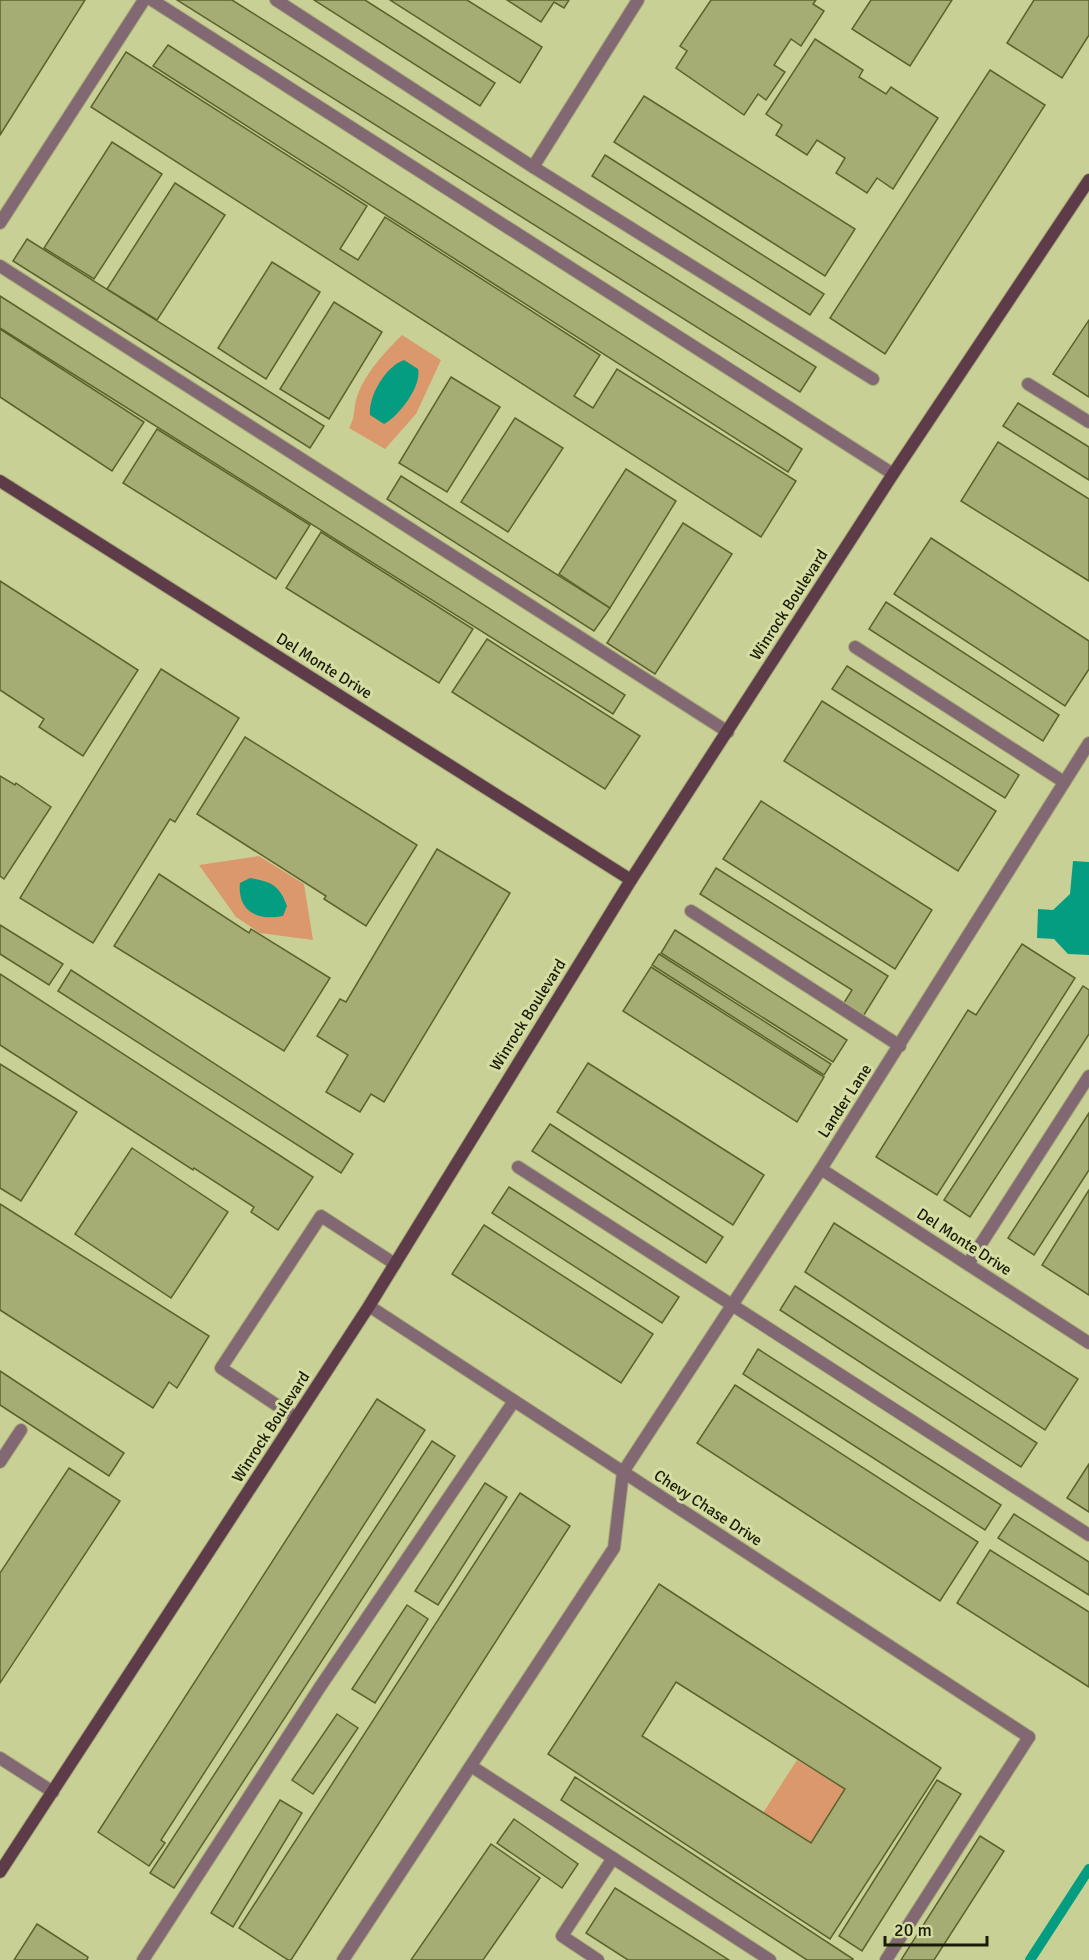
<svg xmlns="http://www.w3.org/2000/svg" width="1089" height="1960" font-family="Signika,sans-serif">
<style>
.green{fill:#db986c}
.water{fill:#059d81}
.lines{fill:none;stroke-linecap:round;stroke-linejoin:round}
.stream{stroke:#059d81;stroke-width:10}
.building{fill:#a6ad74;stroke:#5c622b;stroke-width:1.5;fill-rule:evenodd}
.lane-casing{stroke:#a6ac79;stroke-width:14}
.street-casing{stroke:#a6ac79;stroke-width:14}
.secondary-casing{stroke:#a6ac79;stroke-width:14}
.lane{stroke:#816872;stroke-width:12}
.street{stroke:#816872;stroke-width:12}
.secondary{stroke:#5d3b49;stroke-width:12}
.labels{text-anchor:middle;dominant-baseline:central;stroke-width:6;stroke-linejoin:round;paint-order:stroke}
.street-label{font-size:16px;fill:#1a1c06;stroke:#d6dda3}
</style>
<rect width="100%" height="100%" fill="#c9d096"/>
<g class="green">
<path d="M402,335L441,360L416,414L385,449L349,428C356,416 353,408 357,397C365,373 385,352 402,335Z"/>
<path d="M259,856L304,884L313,940L260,933L236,917L199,865Z"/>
<path d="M797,1760L845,1789L811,1843L763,1813Z"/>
</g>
<g class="water">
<path d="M404,360L418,369C422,386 399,416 384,424L370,415C368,396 386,366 404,360Z"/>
<path d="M1073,861L1089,862V955L1068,954L1054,939L1037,938L1038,909L1053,910L1070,894Z"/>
<path d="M250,878C272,882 279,885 287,906L283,916C258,921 237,912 240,883Z"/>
</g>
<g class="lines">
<path class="stream" d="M1030,1960L1089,1869"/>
</g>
<g class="building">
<path d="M0,0H85L0,135Z"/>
<path d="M177,0H232L816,367L800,392Z"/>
<path d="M314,0H365L495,83L480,106Z"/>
<path d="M390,0H467L542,47L520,83Z"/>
<path d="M507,0H569L564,8L554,2L541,22Z"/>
<path d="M711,0H816L813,4L824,11L801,46L791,39L774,65L785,72L766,100L758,94L744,115L676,68L687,51L680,46Z"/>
<path d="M871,0H952L910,66L852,29Z"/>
<path d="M1034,0H1089V35L1062,78L1007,43Z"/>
<path d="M815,39L863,70L859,77L886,94L891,87L938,118L893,189L877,178L867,193L836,173L845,158L817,140L807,155L776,135L782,125L766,114Z"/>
<path d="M168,45L802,449L788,472L153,66Z"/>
<path d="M126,52L367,206L340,249L358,260L385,217L600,355L574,396L593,408L617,369L796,481L761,537L91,107Z"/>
<path d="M990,70L1045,105L885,354L830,318Z"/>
<path d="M644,96L855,229L825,276L614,142Z"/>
<path d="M112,142L162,174L94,279L44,248Z"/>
<path d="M605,155L824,294L810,315L592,176Z"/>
<path d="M175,183L225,215L157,320L107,289Z"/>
<path d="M27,239L324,426L310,448L13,261Z"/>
<path d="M272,262L320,292L266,379L218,348Z"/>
<path d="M0,296L625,695L613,714L0,328Z"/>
<path d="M334,302L382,332L329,419L280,389Z"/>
<path d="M1089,320V397L1053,374Z"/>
<path d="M0,329L144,422L112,471L0,397Z"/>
<path d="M451,377L500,407L447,492L399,463Z"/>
<path d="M1018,403L1089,447V480L1003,426Z"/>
<path d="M515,418L563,448L508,532L461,502Z"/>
<path d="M157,429L310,525L276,579L123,483Z"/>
<path d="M998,442L1089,499V581L961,501Z"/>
<path d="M626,469L676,501L610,608L559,574Z"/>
<path d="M401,476L610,608L594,631L387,499Z"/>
<path d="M683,523L732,554L655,674L607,643Z"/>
<path d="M321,532L473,629L439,683L286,588Z"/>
<path d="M931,538L1089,641V669L1065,706L894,594Z"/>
<path d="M0,581L138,670L83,756L39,727L44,719L0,690Z"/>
<path d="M886,602L1059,715L1043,741L869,629Z"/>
<path d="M487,639L640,736L605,789L452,692Z"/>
<path d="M847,666L1019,775L1005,798L832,689Z"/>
<path d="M161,669L239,718L175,822L170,819L93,943L20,898Z"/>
<path d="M822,701L996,811L958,871L784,761Z"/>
<path d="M245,737L417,845L366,926L324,899L326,896L197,814Z"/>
<path d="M0,776L15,785L16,783L51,807L4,879L0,876Z"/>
<path d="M761,801L932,910L895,969L723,859Z"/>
<path d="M437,849L510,893L384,1102L371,1094L360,1112L326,1092L348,1055L317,1036L340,999L346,1002Z"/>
<path d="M716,868L888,976L862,1018L842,1006L852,990L700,894Z"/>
<path d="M159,874L249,933L251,929L330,978L284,1051L114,946Z"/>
<path d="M0,925L63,964L49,985L0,954Z"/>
<path d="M675,930L847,1040L833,1062L661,953Z"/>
<path d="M1022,944L1075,978L937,1195L876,1157L968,1010L976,1015Z"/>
<path d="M659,954L831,1064L824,1075L652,965Z"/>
<path d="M651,967L824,1077L797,1122L623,1011Z"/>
<path d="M71,970L353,1154L341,1173L58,991Z"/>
<path d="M0,974L313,1177L278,1230L251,1212L254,1207L194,1168L193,1170L0,1045Z"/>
<path d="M1083,986L1089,990V1034L970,1217L944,1200Z"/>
<path d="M588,1063L764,1175L733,1225L557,1112Z"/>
<path d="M0,1064L77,1112L21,1201L0,1188Z"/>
<path d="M1089,1113V1170L1034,1255L1008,1238Z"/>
<path d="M550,1124L723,1237L706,1263L532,1151Z"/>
<path d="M132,1148L228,1212L171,1298L75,1234Z"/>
<path d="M509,1187L679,1297L662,1323L492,1213Z"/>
<path d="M1089,1190V1295L1042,1265Z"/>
<path d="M0,1204L209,1336L177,1388L169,1382L153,1408L0,1310Z"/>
<path d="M834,1223L1078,1379L1045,1430L805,1272Z"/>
<path d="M484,1225L653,1334L621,1383L452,1274Z"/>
<path d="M795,1286L1037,1443L1021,1467L780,1310Z"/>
<path d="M758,1349L1001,1505L985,1530L743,1374Z"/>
<path d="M0,1371L124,1453L109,1476L0,1405Z"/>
<path d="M735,1385L978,1542L940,1601L697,1443Z"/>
<path d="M377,1399L425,1430L161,1840L165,1843L149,1866L98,1832Z"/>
<path d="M432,1441L455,1456L174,1888L150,1873Z"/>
<path d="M1089,1464V1512L1067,1498Z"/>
<path d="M69,1468L120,1501L0,1683V1573Z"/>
<path d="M485,1483L507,1497L438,1605L415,1591Z"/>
<path d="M520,1493L570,1526L291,1960H288L239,1928Z"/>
<path d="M1014,1514L1089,1562V1595L998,1538Z"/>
<path d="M990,1550L1089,1612V1687L957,1603Z"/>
<path d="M659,1584L941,1768L830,1939L548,1754ZM676,1682L845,1789L811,1843L642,1736Z"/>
<path d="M407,1605L428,1619L375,1703L352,1689Z"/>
<path d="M337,1714L358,1728L313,1794L292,1780Z"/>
<path d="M575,1777L853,1959V1960H807L561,1800Z"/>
<path d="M937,1780L961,1794L862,1951L839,1936Z"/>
<path d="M280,1800L302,1813L233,1927L211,1913Z"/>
<path d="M514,1819L578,1864L562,1888L497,1843Z"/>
<path d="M980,1836L1004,1851L934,1960H901Z"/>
<path d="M491,1844L540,1878L483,1960H411Z"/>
<path d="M615,1888L729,1960H628L586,1933Z"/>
<path d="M37,1924L88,1957L87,1960H14Z"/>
</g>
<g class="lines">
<defs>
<g id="lane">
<path d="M152,0L893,474"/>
<path d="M276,0L533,167L873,379"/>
<path d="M533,167L638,0"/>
<path d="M0,223L144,0"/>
<path d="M0,266L728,732"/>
<path d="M1028,384L1089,422"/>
<path d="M855,647L1064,782"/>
<path d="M691,911L900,1046"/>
<path d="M518,1167L1089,1535"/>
<path d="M821,1169L1089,1343"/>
<path d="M968,1264L1089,1076"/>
<path d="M296,1418L221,1368L321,1216L395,1264"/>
<path d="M0,1462L21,1430"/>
<path d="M471,1766L770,1960"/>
<path d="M143,1960L320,1687L514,1401"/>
<path d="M343,1960L614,1548L623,1472L821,1169L1089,743"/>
<path d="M598,1960L562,1936L613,1858"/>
<path d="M886,1960L1029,1737"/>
</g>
<g id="street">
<path d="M369,1306L1029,1737"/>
<path d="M0,1758L53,1792"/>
</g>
<g id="secondary">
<path d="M0,481L631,880"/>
<path d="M0,1872L369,1306L631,880L893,474L1089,180"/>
</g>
</defs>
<use href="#lane" class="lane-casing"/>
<use href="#street" class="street-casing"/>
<use href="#secondary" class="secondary-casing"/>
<use href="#lane" class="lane"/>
<use href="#street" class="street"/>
<use href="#secondary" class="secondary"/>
</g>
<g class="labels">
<g class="street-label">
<text transform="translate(789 605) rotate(-57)">Winrock Boulevard</text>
<text transform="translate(324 666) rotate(32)">Del Monte Drive</text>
<text transform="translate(528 1015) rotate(-58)">Winrock Boulevard</text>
<text transform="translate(845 1101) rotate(-57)">Lander Lane</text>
<text transform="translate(964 1242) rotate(33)">Del Monte Drive</text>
<text transform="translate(271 1427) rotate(-57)">Winrock Boulevard</text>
<text transform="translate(708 1508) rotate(33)">Chevy Chase Drive</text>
</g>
</g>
<path d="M885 1936v9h102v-9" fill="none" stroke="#1a1c06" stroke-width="3"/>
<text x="894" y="1936" font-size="18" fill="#1a1c06" stroke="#d6dda3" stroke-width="4.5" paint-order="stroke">20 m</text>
</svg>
